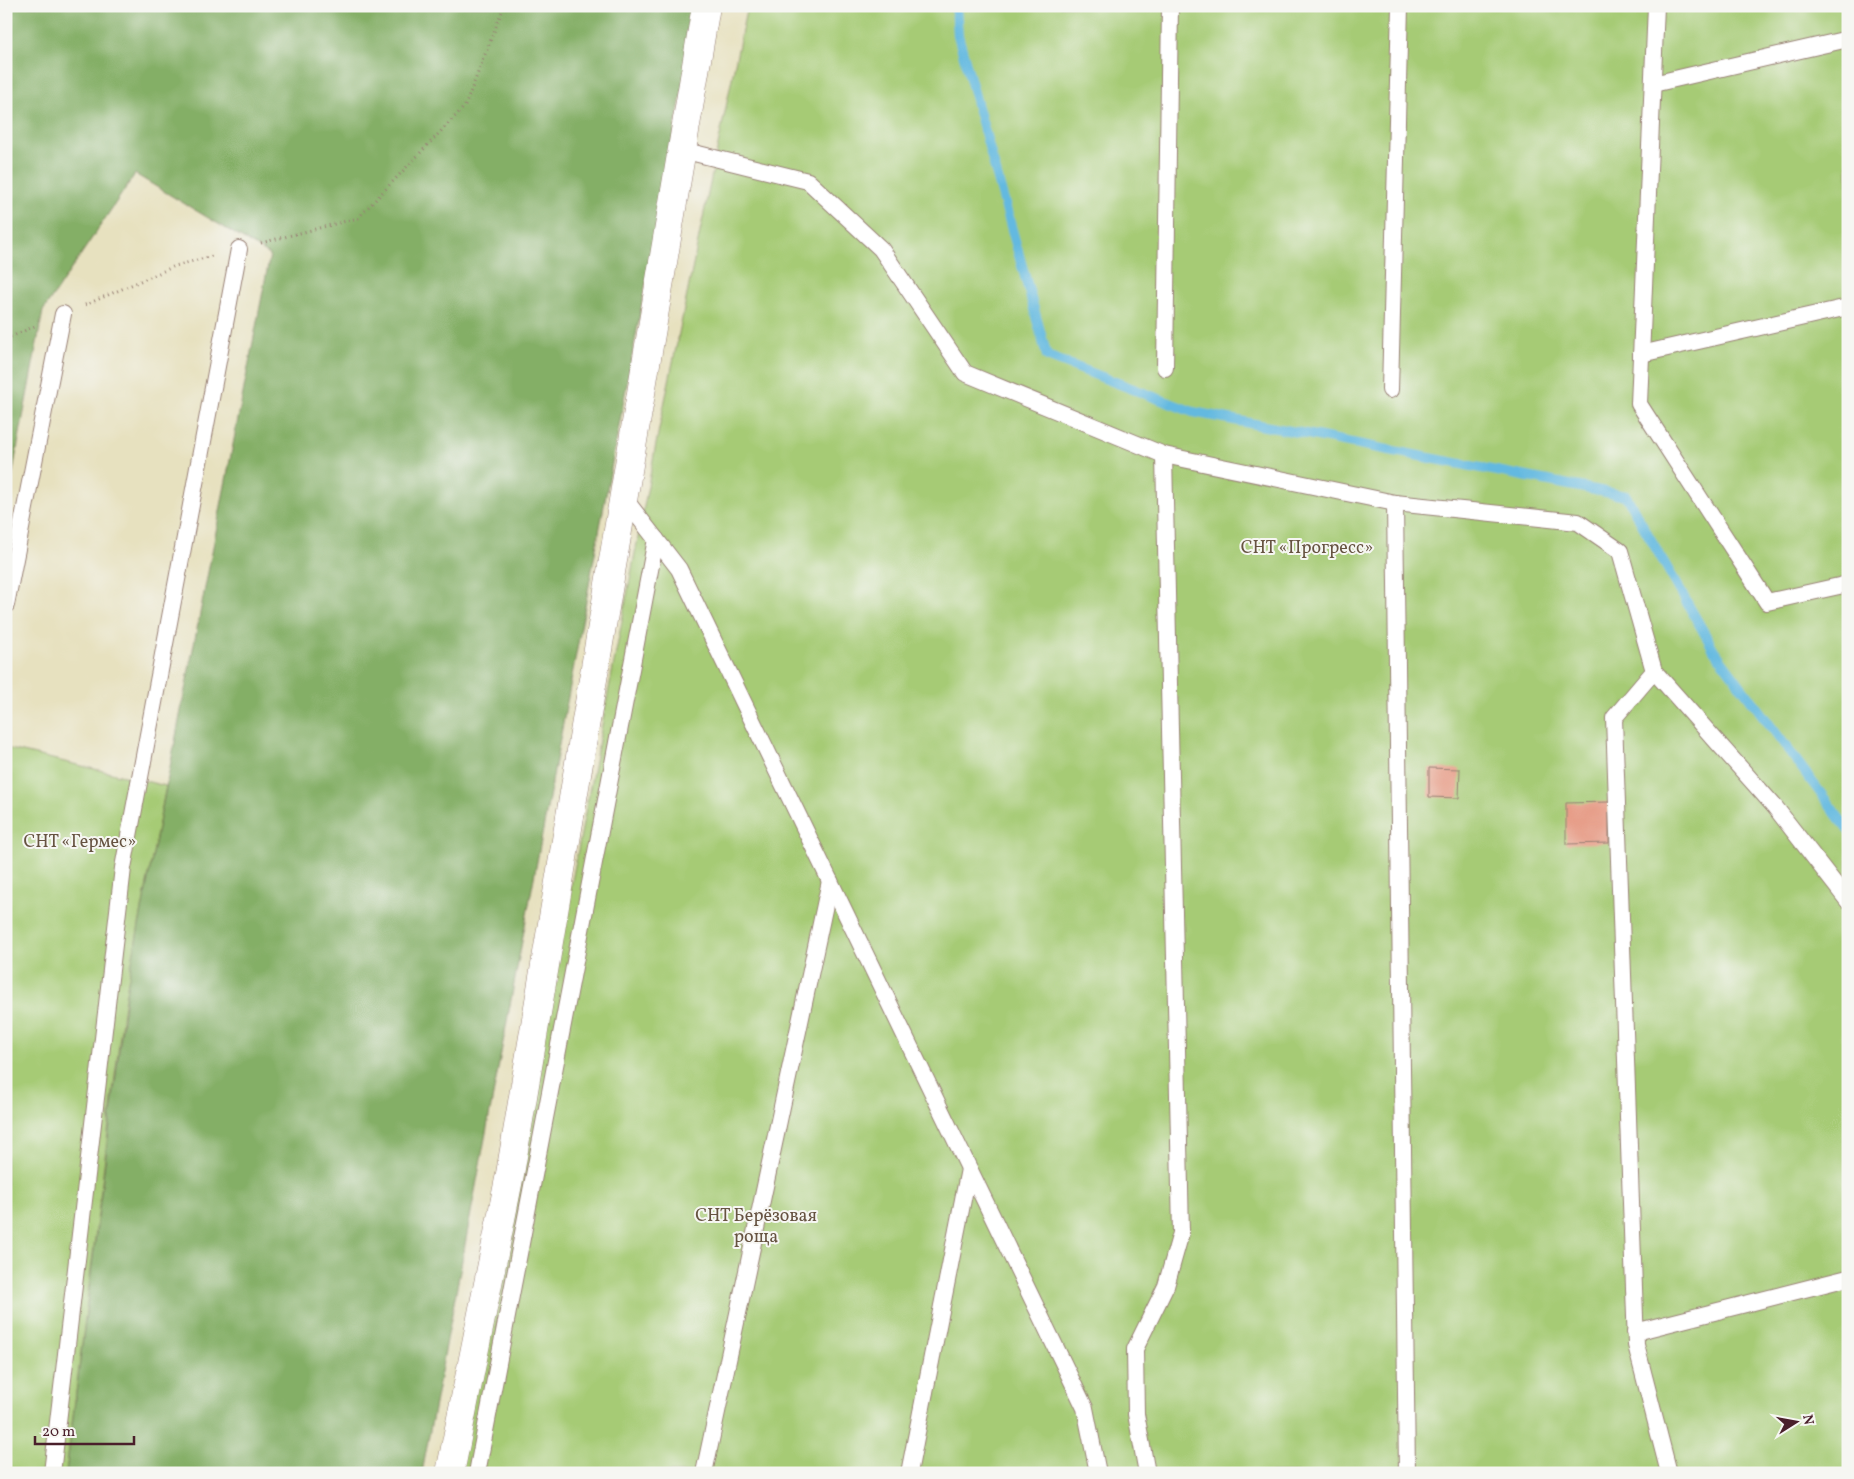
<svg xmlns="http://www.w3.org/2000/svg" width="1854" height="1479" font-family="Vollkorn,serif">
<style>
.green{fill:#a6cb75;stroke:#787550}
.forest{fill:#84af66;stroke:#676748}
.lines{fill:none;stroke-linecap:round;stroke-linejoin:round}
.stream{stroke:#64b9e0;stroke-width:10}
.building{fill:#e5947e}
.service-casing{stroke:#988075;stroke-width:18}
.minor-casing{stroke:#988075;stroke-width:29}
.path{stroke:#988075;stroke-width:3;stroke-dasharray:1 4;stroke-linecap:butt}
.service{stroke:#fff;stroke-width:16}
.minor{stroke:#fff;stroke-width:28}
.labels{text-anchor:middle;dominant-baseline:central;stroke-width:4;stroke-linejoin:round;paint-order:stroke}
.park-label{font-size:18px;fill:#665341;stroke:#f6f6f2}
</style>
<rect width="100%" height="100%" fill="#f6f6f2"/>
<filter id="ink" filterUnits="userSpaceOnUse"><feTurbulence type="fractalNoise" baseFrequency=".02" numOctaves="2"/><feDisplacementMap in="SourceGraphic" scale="10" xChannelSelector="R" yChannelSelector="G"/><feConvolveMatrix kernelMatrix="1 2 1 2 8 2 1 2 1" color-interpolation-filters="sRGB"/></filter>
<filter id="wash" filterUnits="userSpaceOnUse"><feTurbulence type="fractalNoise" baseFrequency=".0096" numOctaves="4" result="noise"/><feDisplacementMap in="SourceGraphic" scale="20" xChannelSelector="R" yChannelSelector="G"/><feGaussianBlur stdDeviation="1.12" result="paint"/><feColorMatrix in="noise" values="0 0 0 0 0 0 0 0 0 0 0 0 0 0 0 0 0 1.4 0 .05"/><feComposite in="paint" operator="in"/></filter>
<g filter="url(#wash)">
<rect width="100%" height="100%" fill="#e7e1bf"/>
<g class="green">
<path d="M747,6H1848V1473H458L657,439Z"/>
<path d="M6,748L166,786L124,1003L66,1473H6Z"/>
</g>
<path class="forest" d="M6,6H698L422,1473H66L127,987L270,255L135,174L43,311L6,508Z"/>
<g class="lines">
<path class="stream" d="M956,6L958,35L1047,356L1193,412L1626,496L1714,650L1848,830"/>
</g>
<g id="blocks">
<g class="building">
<path d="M1429,768L1460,769L1459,798L1429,797Z"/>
<path d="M1609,802V843L1566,844V803Z"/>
</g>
</g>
</g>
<g filter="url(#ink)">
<use href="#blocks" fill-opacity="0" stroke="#988075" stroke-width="1"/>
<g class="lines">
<defs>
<g id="service">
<path d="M1656,6L1639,404L1767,602L1848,584"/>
<path d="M1653,84L1848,39"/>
<path d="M682,150L808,181L881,249L965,373L1164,455L1395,503L1578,522L1620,551L1654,671L1775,807L1848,901"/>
<path d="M1641,354L1848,307"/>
<path d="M1165,368L1170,6"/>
<path d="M1390,390L1400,6"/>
<path d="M624,498L679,569L1085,1408L1098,1473"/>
<path d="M1395,503L1407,1473"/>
<path d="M6,605L63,314"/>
<path d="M1654,671L1614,718L1636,1345L1669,1473"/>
<path d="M1635,1332L1848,1278"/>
<path d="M52,1473L123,868L239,249"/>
<path d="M477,1473L656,539"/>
<path d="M704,1473L830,881"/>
<path d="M909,1473L969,1169"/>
<path d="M1147,1473L1136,1414L1135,1349L1166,1286L1181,1233L1164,455"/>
</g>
<path id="minor" d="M450,1473L510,1174L706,6"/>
</defs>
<use href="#service" class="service-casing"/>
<use href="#minor" class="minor-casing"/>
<g class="path">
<path d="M261,243L358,218L465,106L504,6"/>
<path d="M85,305L175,266L212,256"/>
<path d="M6,339L35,326"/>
</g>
<use href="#service" class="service"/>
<use href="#minor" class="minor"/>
</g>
</g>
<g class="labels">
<g class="park-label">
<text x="1307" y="548">СНТ «Прогресс»</text>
<text x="80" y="842">СНТ «Гермес»</text>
<text x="756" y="1216">СНТ Берёзовая<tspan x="756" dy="21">роща</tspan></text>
</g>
</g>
<rect width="1854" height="1479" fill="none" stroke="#f6f6f2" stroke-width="25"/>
<g transform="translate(1796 1422) rotate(79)" stroke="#f6f6f2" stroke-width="4" paint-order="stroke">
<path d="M0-4L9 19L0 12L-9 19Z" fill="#4a1f2b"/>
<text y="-8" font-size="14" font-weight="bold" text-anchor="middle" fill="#4a1f2b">N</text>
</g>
<path d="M35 1436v8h99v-8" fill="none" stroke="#4a1f2b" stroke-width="2.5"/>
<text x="42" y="1436" font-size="15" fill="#4a1f2b" stroke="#f6f6f2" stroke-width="4" paint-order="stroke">20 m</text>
</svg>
